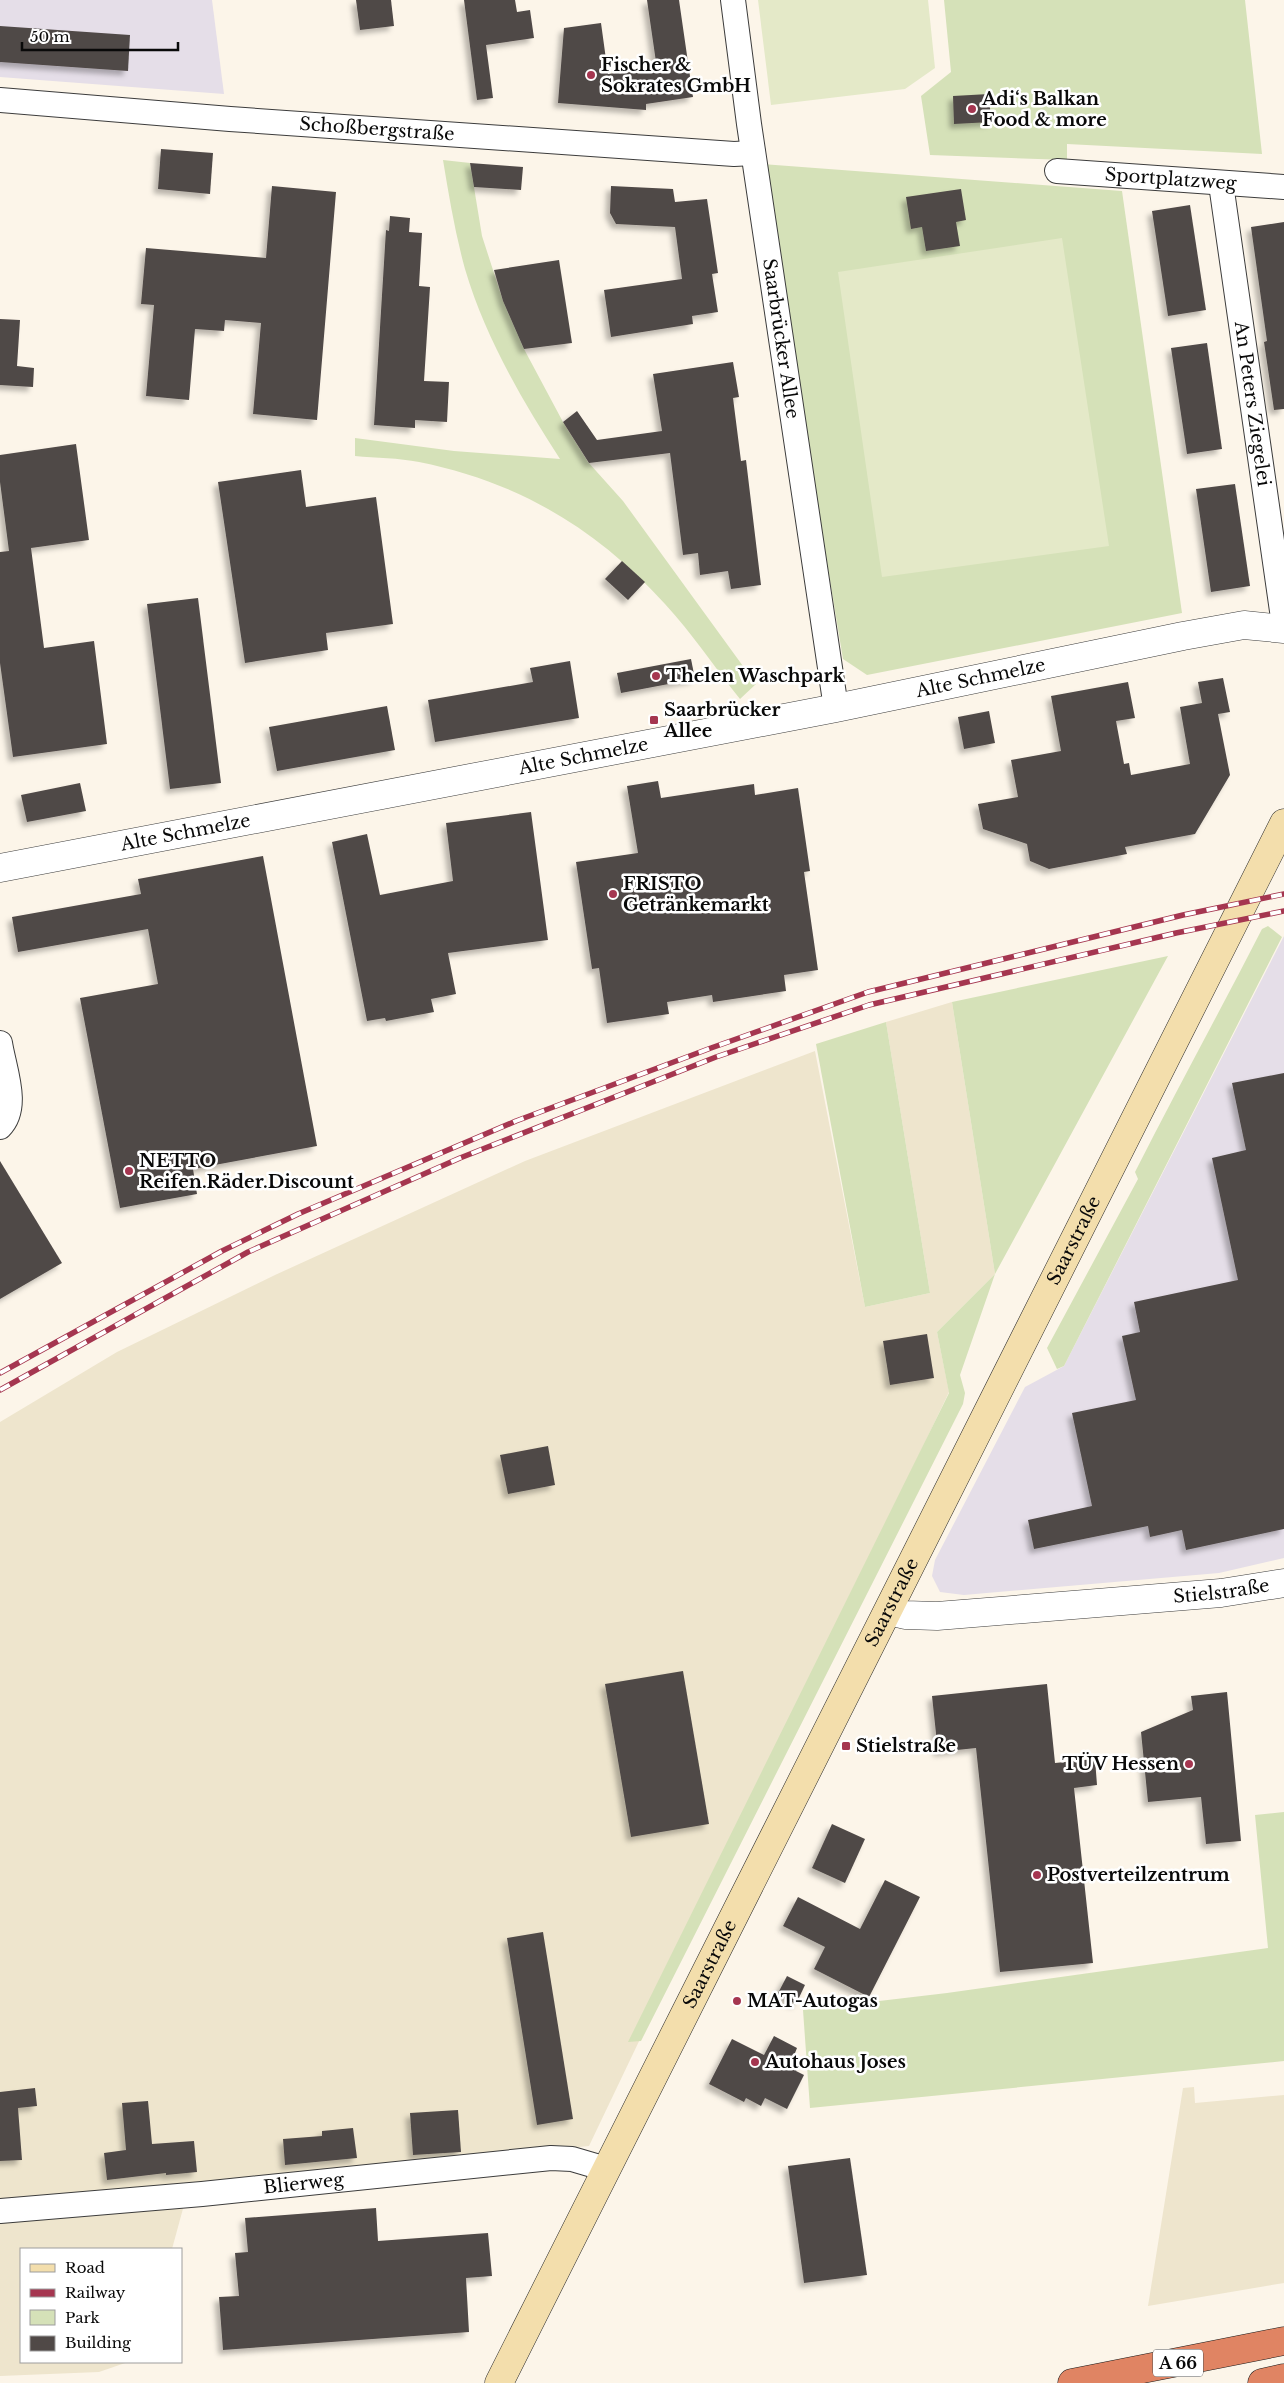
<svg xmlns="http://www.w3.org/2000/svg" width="1284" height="2383" font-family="'Libre Baskerville',serif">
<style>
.industrial{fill:#e5dee8}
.farmland{fill:#eee5cd}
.green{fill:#d5e1b8}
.pitch{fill:#e4e9c8}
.building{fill:#504947;filter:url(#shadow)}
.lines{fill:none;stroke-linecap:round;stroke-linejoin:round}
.minor-casing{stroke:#3c3c3c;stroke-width:26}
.tertiary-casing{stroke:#3c3c3c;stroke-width:29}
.secondary-casing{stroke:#2b2b2b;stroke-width:29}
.motorway-casing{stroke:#1a1a1a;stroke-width:29}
.minor{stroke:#fff;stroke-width:24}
.tertiary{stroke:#fff;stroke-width:28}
.secondary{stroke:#f3deac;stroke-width:28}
.motorway{stroke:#e08463;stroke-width:28}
.rail-casing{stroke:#a53650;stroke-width:5.5}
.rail{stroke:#fff;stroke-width:4;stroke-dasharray:11;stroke-linecap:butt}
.poi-dot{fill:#a53650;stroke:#fff;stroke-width:2}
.labels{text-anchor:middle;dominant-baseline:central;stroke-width:5;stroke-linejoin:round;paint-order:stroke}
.shield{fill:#fff;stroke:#535353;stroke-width:1}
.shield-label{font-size:16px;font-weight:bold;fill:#090909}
.poi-label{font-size:18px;font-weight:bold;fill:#090909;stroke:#fff;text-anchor:start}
.street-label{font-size:18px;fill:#090909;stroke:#fff}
</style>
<defs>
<filter id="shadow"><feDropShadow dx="-4.5" dy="4.5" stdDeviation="2.5" flood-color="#0004"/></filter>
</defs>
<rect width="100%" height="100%" fill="#fcf5e9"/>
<g class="industrial">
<path d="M0,0H212L224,94L0,77Z"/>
<path d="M1284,936V1558L1219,1573L964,1595L940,1592L932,1576L935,1560L1025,1387L1064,1366Z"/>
</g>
<g class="farmland">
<path d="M952,1002L995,1274L937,1332L949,1392L589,2146L0,2205V1422L117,1352L275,1275L525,1161L815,1051L865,1307L930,1293L886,1022Z"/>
<path d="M1194,2087L1195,2103L1284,2095V2283L1148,2306L1183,2088Z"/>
<path d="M184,2205L172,2249H21V2362H128L99,2372L0,2376V2222Z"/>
</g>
<g class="green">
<path d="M944,0H1245L1262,154L1067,144V160L930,155L921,96L951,72Z"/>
<path d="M443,160L470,163L482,236L503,301L524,349L563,422L588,462L623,501L756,684L740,699C715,668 692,633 665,604C597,529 519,482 419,462C399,458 376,458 355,456V438L454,451L560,459C522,400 485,337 465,269C455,233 449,196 443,160Z"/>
<path d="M761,164L1122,191L1182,613L867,675L843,659Z"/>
<path d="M1268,926L1282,937L1064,1366L1057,1369L1047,1348L1138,1179L1135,1172C1176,1091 1220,1011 1262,929Z"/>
<path d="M1168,956L995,1274L960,1375L965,1393L963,1404L641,2041L628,2042L949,1393L937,1332L995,1274L952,1002Z"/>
<path d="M886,1022L930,1293L865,1307L816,1044Z"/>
<path d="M1284,1812V2061L810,2108L803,2010L947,1993L1268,1948L1255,1815Z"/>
</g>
<g class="pitch">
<path d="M758,0H928L935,68L905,89L771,105Z"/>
<path d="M1062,238L1109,546L882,577L838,272Z"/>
</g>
<g class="building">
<path d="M356,0H391L394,26L360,30Z"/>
<path d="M464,0H515L517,12L530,10L534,38L486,45L493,98L477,100Z"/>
<path d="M647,0H679L693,97L646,104V110L558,103L564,28L601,23L608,74L653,68L652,63L656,62Z"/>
<path d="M0,26L130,35L128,71L0,62Z"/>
<path d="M989,94L991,122L954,124L953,96Z"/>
<path d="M161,149L213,153L210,194L158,189Z"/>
<path d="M470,163L523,167L521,190L474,187Z"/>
<path d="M272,186L336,192L317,420L253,414L261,323L225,320L224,331L195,329L189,400L146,396L154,305L141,304L146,248L266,258Z"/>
<path d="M611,186L673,189L675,202L707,199L718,273L712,274L718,312L692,316L693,324L611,337L604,290L682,279L675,227L616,224L610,213Z"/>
<path d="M961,189L966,220L956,222L960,246L926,251L922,227L911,229L906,197Z"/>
<path d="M1190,205L1206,310L1168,316L1152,211Z"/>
<path d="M390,216L410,218L409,232L422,233L419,286L430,287L424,381L449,382L447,422L415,420V428L374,425L386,230L389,231Z"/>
<path d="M1284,222V409L1274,410L1264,342L1267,341L1251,227Z"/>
<path d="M559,260L572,343L524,349L503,301L494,270Z"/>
<path d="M0,319L20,320L17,366L34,368L33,387L0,385Z"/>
<path d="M1207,343L1222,449L1187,454L1171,348Z"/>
<path d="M733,362L739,397L733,398L741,461L746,460L761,585L731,589L728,571L700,575L698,553L683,555L670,453L589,463L563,422L577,411L597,440L662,431L653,374Z"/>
<path d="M76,444L89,540L31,548L44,648L94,641L107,744L13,757L0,663V552L9,551L0,482V455Z"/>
<path d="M301,470L306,507L376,497L393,624L326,633L328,650L245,663L218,482Z"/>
<path d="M1235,484L1250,586L1211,592L1196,489Z"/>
<path d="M622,561L645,582L628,600L605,579Z"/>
<path d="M198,598L221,783L170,789L147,604Z"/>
<path d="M691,659L695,679L621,693L617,673Z"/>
<path d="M570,661L579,718L435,742L428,700L533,682L530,668Z"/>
<path d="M1223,678L1230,712L1218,714L1230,775L1195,834L1125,847L1127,854L1049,869L1030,861L1027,844L983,829L978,804L1018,797L1011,760L1061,751L1051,696L1128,682L1135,718L1116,721L1124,764L1129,763L1131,775L1190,764L1180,707L1202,703L1198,682Z"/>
<path d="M387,706L395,750L277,771L269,727Z"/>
<path d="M989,711L995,743L964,749L958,717Z"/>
<path d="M658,781L661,798L754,784L755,795L798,788L810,871L804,872L818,970L784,975L786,991L713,1002L712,995L667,1002L669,1014L607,1023L599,968L592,969L576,862L638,853L627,786Z"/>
<path d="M80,783L86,811L27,822L21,795Z"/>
<path d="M531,812L548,940L448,953L456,994L431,999L434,1012L386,1021L385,1018L367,1021L332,842L367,834L380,895L453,881L446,823Z"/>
<path d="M263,856L317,1146L193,1169L197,1194L120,1208L80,998L158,984L148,929L18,952L12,917L141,894L138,879Z"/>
<path d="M1284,1073V1529L1186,1550L1182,1530L1150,1537L1148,1526L1034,1549L1028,1520L1092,1506L1072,1413L1136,1400L1122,1336L1140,1332L1134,1302L1238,1280L1212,1158L1246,1150L1232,1083Z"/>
<path d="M0,1161L62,1263L0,1299Z"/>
<path d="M927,1334L934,1378L890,1385L883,1341Z"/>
<path d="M548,1446L555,1485L508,1494L500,1455Z"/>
<path d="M683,1671L709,1824L631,1837L605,1684Z"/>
<path d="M1047,1684L1055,1763L1095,1759L1097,1785L1074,1788L1093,1963L1000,1972L976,1748L938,1752L932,1696Z"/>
<path d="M1227,1692L1241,1841L1206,1844L1201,1797L1148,1802L1141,1732L1193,1710L1191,1696Z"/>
<path d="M832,1824L865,1839L845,1883L812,1868Z"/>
<path d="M885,1880L920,1897L869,1997L814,1969L825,1947L783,1926L798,1897L860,1929Z"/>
<path d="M543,1932L573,2119L537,2125L507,1938Z"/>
<path d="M787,1976L805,1985L796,2004L777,1995Z"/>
<path d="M774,2036L797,2048L793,2058L801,2062L796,2071L804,2075L787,2109L765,2098L761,2106L746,2098L744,2102L709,2084L732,2039L764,2055Z"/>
<path d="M35,2088L37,2106L18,2108L22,2160L0,2161V2092Z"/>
<path d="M148,2101L152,2144L194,2141L197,2172L166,2175V2173L107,2180L104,2153L126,2150L122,2103Z"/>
<path d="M458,2110L461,2152L413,2155L410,2113Z"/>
<path d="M353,2128L357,2158L285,2165L283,2139L322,2136V2131Z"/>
<path d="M850,2158L867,2275L804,2283L788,2166Z"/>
<path d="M376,2208L378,2241L488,2233L492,2276L466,2278L469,2332L223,2350L219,2297L239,2296L235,2253L248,2252L245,2218Z"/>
</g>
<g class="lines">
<defs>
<g id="minor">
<path id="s1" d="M733,0L749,124L836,708"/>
<path id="s2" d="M0,100L230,119L734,154L753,153"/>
<path id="s3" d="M1057,171L1284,187"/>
<path id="s4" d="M1221,184L1284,625"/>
<path d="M0,1043C4,1069 20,1107 0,1127"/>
<path id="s5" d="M0,2211L202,2194L551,2158L572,2159L606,2169"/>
</g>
<g id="tertiary">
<path id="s6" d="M0,868L836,708L1183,636L1244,625L1284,629"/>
<path id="s7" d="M889,1611L905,1615L937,1616L1221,1593L1284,1583"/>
</g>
<g id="secondary">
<path id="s8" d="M499,2383L1284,823"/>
</g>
<g id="motorway">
<path d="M1072,2383L1284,2341"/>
<path d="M1262,2383L1284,2378"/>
</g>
</defs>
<use href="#minor" class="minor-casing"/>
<use href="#tertiary" class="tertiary-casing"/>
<use href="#secondary" class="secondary-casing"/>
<use href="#motorway" class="motorway-casing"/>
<use href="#minor" class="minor"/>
<use href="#tertiary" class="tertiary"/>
<use href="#secondary" class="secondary"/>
<use href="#motorway" class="motorway"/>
<defs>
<g id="rail">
<path d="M0,1373L222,1251L298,1214L516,1121L711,1048L868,992L1183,915L1284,894"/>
<path d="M0,1390L248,1252L460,1158L716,1057L869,1005L1176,933L1284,911"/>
</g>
</defs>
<use href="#rail" class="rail-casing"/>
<use href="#rail" class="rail"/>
</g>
<g class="poi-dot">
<circle cx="591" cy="75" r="5"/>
<circle cx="972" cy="109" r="5"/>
<circle cx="656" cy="676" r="5"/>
<rect x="649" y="715" width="10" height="10" rx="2.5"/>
<circle cx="613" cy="894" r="5"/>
<circle cx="129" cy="1171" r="5"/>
<rect x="841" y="1741" width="10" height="10" rx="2.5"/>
<circle cx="1189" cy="1764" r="5"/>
<circle cx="1037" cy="1875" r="5"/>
<circle cx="737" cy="2001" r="5"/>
<circle cx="755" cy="2062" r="5"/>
</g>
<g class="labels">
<rect class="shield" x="1153" y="2349.5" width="50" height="27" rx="4"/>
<g class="shield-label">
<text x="1178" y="2363">A 66</text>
</g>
<g class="poi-label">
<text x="601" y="65">Fischer &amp;<tspan x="601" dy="21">Sokrates GmbH</tspan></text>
<text x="982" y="99">Adi‘s Balkan<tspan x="982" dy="21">Food &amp; more</tspan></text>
<text x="666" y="676">Thelen Waschpark</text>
<text x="664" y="710">Saarbrücker<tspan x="664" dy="21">Allee</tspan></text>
<text x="623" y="884">FRISTO<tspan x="623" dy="21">Getränkemarkt</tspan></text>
<text x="139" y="1161">NETTO<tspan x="139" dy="21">Reifen.Räder.Discount</tspan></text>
<text x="856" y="1746">Stielstraße</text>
<text x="1179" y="1764" text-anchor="end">TÜV Hessen</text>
<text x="1047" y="1875">Postverteilzentrum</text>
<text x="747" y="2001">MAT-Autogas</text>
<text x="765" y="2062">Autohaus Joses</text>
</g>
<g class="street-label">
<text stroke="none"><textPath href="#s2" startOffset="378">Schoßbergstraße</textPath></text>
<text stroke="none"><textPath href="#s3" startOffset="114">Sportplatzweg</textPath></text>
<text stroke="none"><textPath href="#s1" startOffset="342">Saarbrücker Allee</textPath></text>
<text stroke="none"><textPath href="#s4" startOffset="222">An Peters Ziegelei</textPath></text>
<text stroke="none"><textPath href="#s6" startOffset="999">Alte Schmelze</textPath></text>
<text stroke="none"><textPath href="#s6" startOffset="594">Alte Schmelze</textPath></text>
<text stroke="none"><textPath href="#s6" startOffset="189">Alte Schmelze</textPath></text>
<text stroke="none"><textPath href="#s8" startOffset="1279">Saarstraße</textPath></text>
<text stroke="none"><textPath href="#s7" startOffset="334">Stielstraße</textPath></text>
<text stroke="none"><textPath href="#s8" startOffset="874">Saarstraße</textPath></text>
<text stroke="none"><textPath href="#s8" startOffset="469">Saarstraße</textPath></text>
<text stroke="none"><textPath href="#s5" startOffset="305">Blierweg</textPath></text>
</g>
</g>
<rect x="20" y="2248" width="162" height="115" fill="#ffffff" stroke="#9d9d9d"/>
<rect x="30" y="2264" width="25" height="8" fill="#f3deac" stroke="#9d9d9d"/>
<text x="65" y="2273" font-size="15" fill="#090909">Road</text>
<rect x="30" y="2289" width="25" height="8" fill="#a53650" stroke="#9d9d9d"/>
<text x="65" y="2298" font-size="15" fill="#090909">Railway</text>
<rect x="30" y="2310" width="25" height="15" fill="#d5e1b8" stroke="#9d9d9d"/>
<text x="65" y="2323" font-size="15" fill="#090909">Park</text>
<rect x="30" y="2336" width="25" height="15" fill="#504947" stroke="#9d9d9d"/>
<text x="65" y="2348" font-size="15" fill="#090909">Building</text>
<path d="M22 42v8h156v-8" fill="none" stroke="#090909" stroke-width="2.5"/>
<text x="30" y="42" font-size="15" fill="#090909" stroke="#ffffff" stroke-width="4" paint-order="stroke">50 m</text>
</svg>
